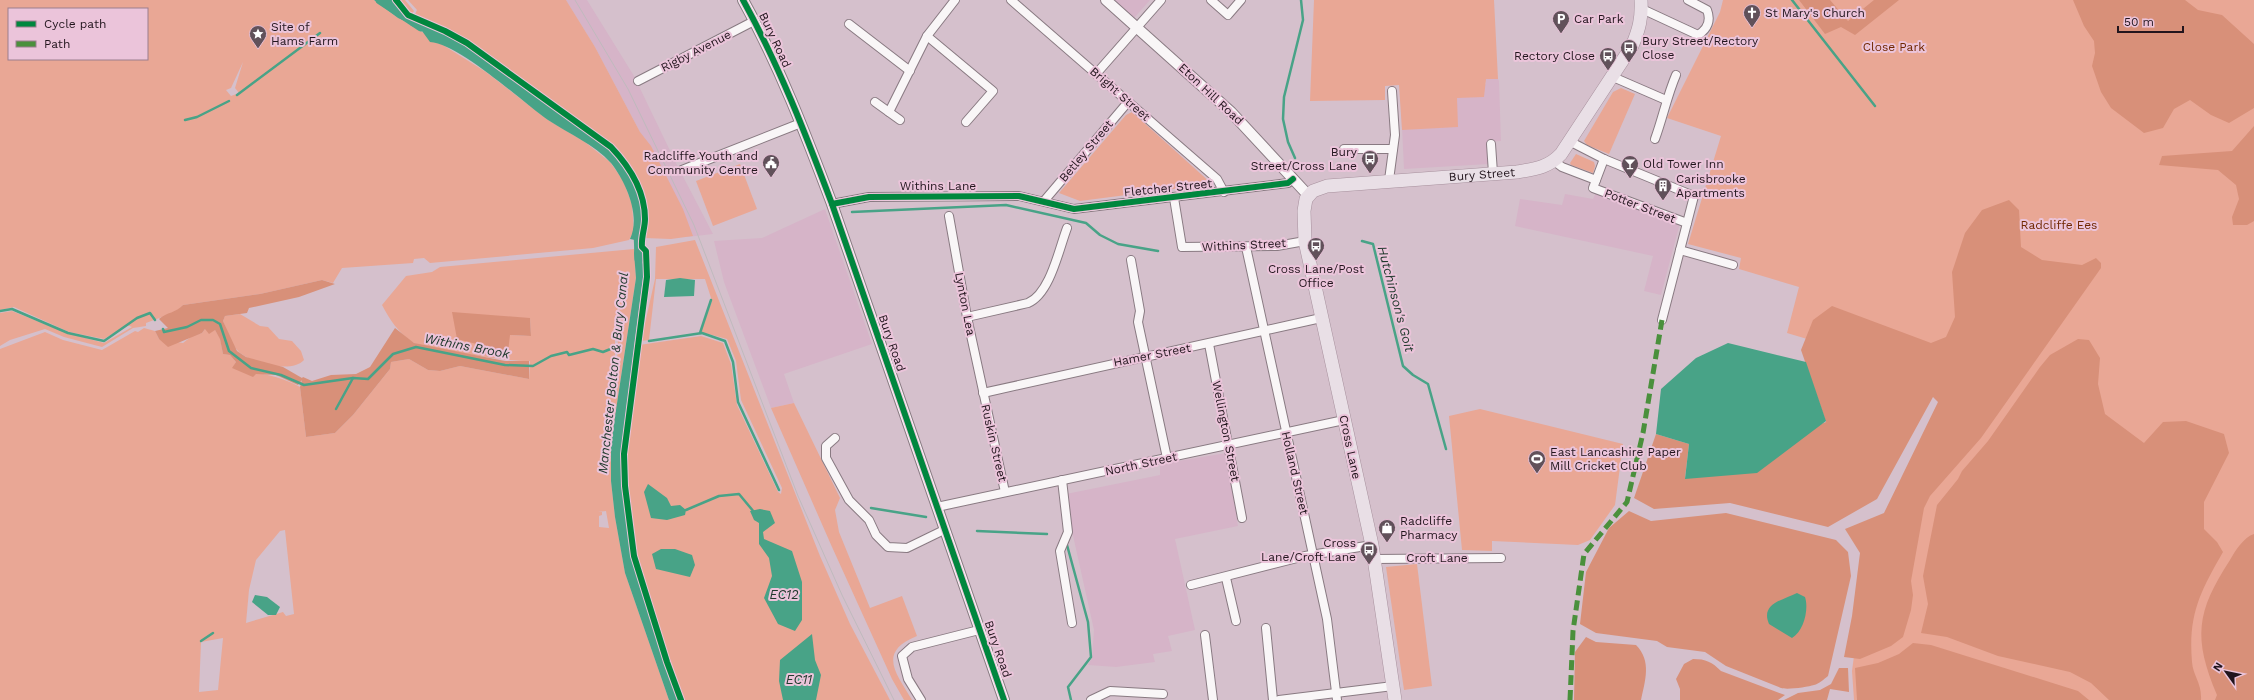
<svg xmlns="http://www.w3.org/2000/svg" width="2254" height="700" font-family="'Work Sans',sans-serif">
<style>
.built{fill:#d6b4c8}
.green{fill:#e9a795;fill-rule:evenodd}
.forest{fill:#d89079}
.water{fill:#48a387}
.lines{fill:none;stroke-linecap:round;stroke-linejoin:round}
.stream{stroke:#48a387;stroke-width:2.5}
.canal{stroke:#48a387;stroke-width:9}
.minor-casing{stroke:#897a82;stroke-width:10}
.tertiary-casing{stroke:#897a82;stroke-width:12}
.primary-casing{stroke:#a7909d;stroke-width:14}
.minor{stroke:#f9f6f7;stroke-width:8}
.tertiary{stroke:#f9f6f7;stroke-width:10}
.primary{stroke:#e9dfe6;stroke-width:13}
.tram{stroke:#bfbabd;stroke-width:1}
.quiet{stroke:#4a903c;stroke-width:5;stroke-dasharray:10 5;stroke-linecap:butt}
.cycleway-casing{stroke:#ebc4da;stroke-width:8}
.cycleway{stroke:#00873e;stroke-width:6}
.labels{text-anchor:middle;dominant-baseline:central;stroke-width:4;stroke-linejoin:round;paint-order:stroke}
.poi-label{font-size:12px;fill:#22151d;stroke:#ebc4da;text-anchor:start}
.street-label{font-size:12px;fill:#22151d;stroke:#ebc4da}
.park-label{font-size:12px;fill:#702700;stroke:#ebc4da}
.water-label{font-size:13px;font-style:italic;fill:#213a2e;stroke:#ebc4da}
</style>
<rect width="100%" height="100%" fill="#d5c0cc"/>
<g class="built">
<path d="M566,0H587L634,76L676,163L713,234L687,237L640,132L595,47Z"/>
<path d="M1114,0H1150L1134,18Z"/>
<path d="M1485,79H1498L1499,81L1501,141L1488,142L1489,164L1404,169L1400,85L1486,84Z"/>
<path d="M1597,190L1680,223L1661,295L1644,291L1653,256L1515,226L1520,199L1562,205L1565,194L1593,199Z"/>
<path d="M825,209L872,344L784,374L794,403L771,408L724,282L714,241L762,238Z"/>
<path d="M1226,453L1238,526L1175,539L1195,630L1168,636L1172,651L1153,654L1155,662L1116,667L1088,665L1092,658L1094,630L1070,522L1066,494L1160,475V464Z"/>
</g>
<g class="green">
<path d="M0,0H374L398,18H400L486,72L548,120L585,142L610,162L623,180L632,204L634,232L629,240L593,248L430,263L424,258L414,259L413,263L342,268L333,283L322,280L260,294L183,305L178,311L146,323V326L133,328L102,347L64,337L45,329L10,340L0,346V313L12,311L67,333L104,343L132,327L127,325L104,339L69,332L14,307L0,310ZM9,9H147V59H9ZM243,62L235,88L239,93L231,96L226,90L231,88Z"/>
<path d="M398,0H405L414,11L411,15Z"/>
<path d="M408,0H566L595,47L640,132L651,146L683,209L693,236L671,239L644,238L645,203L633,172L615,147L467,41L446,29L417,19L414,16L417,10Z"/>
<path d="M1314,0H1494L1498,79H1486L1484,97L1457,98L1458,127L1402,130L1399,85L1385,86V100L1310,101Z"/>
<path d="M1723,0H2254V700H1854L1852,671L1860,611L1952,387L1861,355L1787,333L1799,287L1739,269L1741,258L1688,244L1721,136L1667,118L1720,12Z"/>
<path d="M1621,88L1635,94L1609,154L1587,145L1584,141L1613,92Z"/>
<path d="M1132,112L1212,184L1080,201L1059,193L1126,115Z"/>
<path d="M1576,154L1594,162L1595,166L1593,173L1571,165L1570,163Z"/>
<path d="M740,164L757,209L713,226L696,181Z"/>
<path d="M695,240L820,556L850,624L890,700H685C652,623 624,539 626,454C626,419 635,380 639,345L701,336L723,343L731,364L737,405L778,492L781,494L782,488L741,400L736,361L727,339L701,332L712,301L705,279H656L649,340L641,341L655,279L656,247Z"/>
<path d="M634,249L636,278L611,443V481L615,517L625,573L669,700H0V349L45,332L63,340L102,350L135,331L138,332L144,328L155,331L159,339L183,343L192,336L202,333L205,329L215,330L220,338L223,354L230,355L236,362L233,368C258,374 276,374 300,387L306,437L335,433L353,415L390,369L391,362L409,359L428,370L440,371L460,366L529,379L530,361C518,363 421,348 412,342C398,332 390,320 382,305L406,276L432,272L440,267ZM620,297L617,360H615V324ZM530,318L531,336L510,335ZM606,511L609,528L599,527V516L602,515V512H598ZM285,530L294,614L286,616L283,612L246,623L249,590L256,560L280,531ZM223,638L218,690L199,692L201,642Z"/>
<path d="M240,314L260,326L268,327L279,339L292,341L301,351L304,360C292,374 250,363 238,351C231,344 227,330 223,321L225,316Z"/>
<path d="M794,403L840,498L835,510L839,532L870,608L902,596L917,636C877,652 896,673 912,700H904L892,679L832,547L771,408Z"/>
<path d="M1480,409L1623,444L1615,505L1590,540L1578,545L1492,541V551L1462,550L1449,416Z"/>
<path d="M1417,564L1432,686L1404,690L1386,567Z"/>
</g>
<g class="forest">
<path d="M1799,0H1830L1848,21L1874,0H1899L1855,35L1841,27L1825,34Z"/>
<path d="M2073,0H2185L2198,10L2222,15L2254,44V108L2229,123L2211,115L2190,100L2174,109L2163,128L2144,133L2111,108L2101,92L2092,66L2095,53L2094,41L2084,26Z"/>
<path d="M2254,126V221L2247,225H2233L2232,217L2239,199L2236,185L2218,170L2159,165L2162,156L2232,151Z"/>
<path d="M2009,200L2019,210L2021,247L2042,260L2082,265L2096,258L2101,263V268L1981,438L1930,496L1924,508L1911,581L1913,595L1911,610L1903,637L1891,646L1860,659L1844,657L1852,616L1860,553L1845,529L1884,513L1938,402L1933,397L1877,499L1828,527L1730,503L1654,509L1634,498L1656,434L1689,444L1685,478L1826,422L1801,350L1813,320L1832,306L1931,343L1946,337L1955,317L1952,272L1965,233L1982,210Z"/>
<path d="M322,280L335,284L299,297L249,308L247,313L225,316L223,321L237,351L246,357L283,367L302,378L303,377L312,381L331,375L356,374L370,367L395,328L414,343L505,361H529V379L460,366L440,371L428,370L409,359L391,362L390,369L353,415L335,433L306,437L300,387L302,380L298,385L276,375L256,374L253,377L232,368L236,362L230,355L223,354L220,339L215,330L209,334L205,329L202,333L168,347L159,339L155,331L168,328L159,319C167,312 176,313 183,305L260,294Z"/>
<path d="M452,312L530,318L531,336L510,335L508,352L457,339Z"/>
<path d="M2078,339L2089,340L2100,358L2098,384L2105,414L2144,443L2163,422L2186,421L2224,434L2229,453L2204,502V529L2217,542L2223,552C2200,592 2188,615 2192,662C2193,676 2202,683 2201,700H2109L2091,683L2070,672L1998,656L1947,637L1921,633L1928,604L1923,576L1937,505L1958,479L1962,471L1988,441L2040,367L2050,355Z"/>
<path d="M1629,511L1651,521L1726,513L1836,540L1848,552L1851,576L1828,676C1824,679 1819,684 1814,685C1808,687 1787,690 1781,688L1726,666L1705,652L1667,647L1657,641L1596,633L1580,624L1586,572L1609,528Z"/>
<path d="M2254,534V700H2215L2217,695C2193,638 2196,612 2230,560C2235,551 2244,537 2254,534Z"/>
<path d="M1586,637L1596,642L1636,645C1652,661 1645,681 1641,700H1574L1575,652Z"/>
<path d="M1913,643L1931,645L2078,691L2089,700H1857L1855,668L1878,663L1899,654Z"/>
<path d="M1693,659C1706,659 1712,662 1721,671L1785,695L1778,700H1680V689L1676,679L1684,664Z"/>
<path d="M1839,668H1848L1849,692L1830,689L1827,700H1784L1798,693L1820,690L1831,684Z"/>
</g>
<g class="water">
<path d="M374,0H394L408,17L405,21L398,18Z"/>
<path d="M412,20L443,32L466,45L610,149C628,167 645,193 644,220C643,227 640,234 640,241L630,239C641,216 626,182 611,163C594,144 569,134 548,120C522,102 460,44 430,42L422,31L410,25Z"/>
<path d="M635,247H640L644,270L622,443L627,526L638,579L650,618L680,700H669L625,573L615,517L611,481V443L636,278L634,253Z"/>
<path d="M680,278L695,280L694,296L664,297L666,280Z"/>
<path d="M1728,343L1806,362L1826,421L1757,473L1685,479L1689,444L1656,434L1661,389L1696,358Z"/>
<path d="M648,484L667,498L671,506L680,505L686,510L685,515L667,520L651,518L644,492Z"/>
<path d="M760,509L770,511L775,523L763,532L764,539L792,551L802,582V620L795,631L778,624L764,598L772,576L769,558L759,544V523L754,520L750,511Z"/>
<path d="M661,549H675L692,555L695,565L690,577L656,569L652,554Z"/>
<path d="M1797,593L1805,597C1809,609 1804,631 1792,638L1769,624C1760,603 1784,600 1797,593Z"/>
<path d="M255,595L267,597L280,607L276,615H268L252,602Z"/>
<path d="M812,634L815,660L821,675L816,700H783L779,681L780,660Z"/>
</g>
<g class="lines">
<g class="stream">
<path d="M1792,0L1875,106"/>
<path d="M237,95L320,33"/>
<path d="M185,120L197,117L229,101"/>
<path d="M1295,158L1288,142L1283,119L1284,97L1303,20L1301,0"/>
<path d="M852,212L1006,205L1086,223L1100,235L1118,244L1158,251"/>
<path d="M1362,241L1373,244L1403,366L1413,375L1428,384L1446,449"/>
<path d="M0,311L12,309L68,333L104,341L137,318L150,313L155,320"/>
<path d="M163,329L164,332L187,327L201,320H213L220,324L229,351L251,368L281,375L304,385L353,378L368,379L393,354L416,347L505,365L533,366L551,356L567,352L569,355L593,349L603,352L613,348"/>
<path d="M700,333L711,300"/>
<path d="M649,341L702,333L725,341L733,362L738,402L779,490"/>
<path d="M336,409L353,378"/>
<path d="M871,508L926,517"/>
<path d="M686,510L719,496L739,494L754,512"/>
<path d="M977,531L1047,534"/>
<path d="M1067,545L1088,622L1091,657L1068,687L1071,700"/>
<path d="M201,641L213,633"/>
</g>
<g class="canal">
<path d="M380,0L421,27"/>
<path d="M638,230L639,259"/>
</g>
<defs>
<g id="minor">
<path d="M1011,0L1217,179L1224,192"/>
<path d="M1211,0L1228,15L1241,0"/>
<path d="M1642,9L1698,35C1708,29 1711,20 1707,10L1688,0"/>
<path d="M849,24L910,71"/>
<path d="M927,36L993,91L966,122"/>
<path d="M1096,74L1161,0"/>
<path d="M1613,77L1666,100"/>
<path d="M638,81L754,21"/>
<path d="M875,102L900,120"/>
<path d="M889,112L927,36L955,0"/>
<path d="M1655,139C1663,117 1667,96 1676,75"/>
<path d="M1569,141L1604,159L1694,196L1662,320"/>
<path d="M1491,144L1493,173"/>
<path d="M1344,149H1393"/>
<path d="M1604,159L1593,188L1687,223"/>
<path d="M1554,161L1562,167L1596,180"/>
<path d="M682,170L801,123"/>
<path d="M1389,180L1395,135L1392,91"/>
<path d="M1174,198L1182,247L1277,246L1305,241"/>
<path d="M1044,201L1128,102"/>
<path d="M832,204L869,197L1019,196L1074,209L1288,183L1293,179"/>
<path d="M949,216L967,317L1005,492"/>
<path d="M1246,247L1327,619L1337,700"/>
<path d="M1680,250L1733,265"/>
<path d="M1131,260L1140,311L1138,322L1167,458"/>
<path d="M967,317L1028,303C1050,294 1059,249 1067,228"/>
<path d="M1209,344L1242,518"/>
<path d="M983,393L1321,318"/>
<path d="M835,438L826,446V458L849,500L869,520L876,535L888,547L907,548L944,530"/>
<path d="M1062,480L1068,532L1060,551L1072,623"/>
<path d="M937,507L1344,420"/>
<path d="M1374,559L1501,558"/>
<path d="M1226,578L1236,621"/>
<path d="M1191,585L1305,556L1372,545"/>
<path d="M1266,628L1273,700"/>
<path d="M1205,635L1213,700"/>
<path d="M921,700L908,679L902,656L912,647L979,630"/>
<path d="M1091,700L1110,691L1163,694"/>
<path d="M1279,700L1393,686"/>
</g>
<g id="tertiary">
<path d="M743,0C779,65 806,135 832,204L1004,700"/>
<path d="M1106,0L1231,112L1308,195"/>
</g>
<g id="primary">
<path id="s1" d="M1395,700L1372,545L1305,241L1304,211L1306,199L1313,191L1327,186L1517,172C1534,169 1548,168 1561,154L1632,46C1639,30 1642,18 1641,0"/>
</g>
</defs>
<use href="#minor" class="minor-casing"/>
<use href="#tertiary" class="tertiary-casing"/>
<use href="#primary" class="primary-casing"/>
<use href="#minor" class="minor"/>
<use href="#tertiary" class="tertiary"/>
<use href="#primary" class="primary"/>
<path class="tram" d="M575,0L628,89L694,225L798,496L842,595L894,700"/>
<path class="quiet" d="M1570,700L1573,631L1584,554L1627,502L1643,433L1662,320"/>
<defs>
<g id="cycleway">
<path d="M396,0L408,15L445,31L467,43L611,147C630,167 645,191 645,219C645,228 641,237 642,247L646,251L647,277L624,454L625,486L634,556L667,662L681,700"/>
<path d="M743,0C779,65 806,135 832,204L1004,700"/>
<path d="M832,204L869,197L1019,196L1074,209L1288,183L1293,179"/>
</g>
</defs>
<use href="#cycleway" class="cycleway-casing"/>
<use href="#cycleway" class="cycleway"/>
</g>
<defs>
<symbol id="church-pin" viewBox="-11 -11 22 30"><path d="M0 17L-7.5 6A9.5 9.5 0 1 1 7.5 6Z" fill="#61515a" stroke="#ebc4da"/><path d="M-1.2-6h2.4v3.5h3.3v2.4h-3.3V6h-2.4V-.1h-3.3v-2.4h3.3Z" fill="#fff"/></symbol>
<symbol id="parking-pin" viewBox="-11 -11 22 30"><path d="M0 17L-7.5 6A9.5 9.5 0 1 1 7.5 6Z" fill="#61515a" stroke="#ebc4da"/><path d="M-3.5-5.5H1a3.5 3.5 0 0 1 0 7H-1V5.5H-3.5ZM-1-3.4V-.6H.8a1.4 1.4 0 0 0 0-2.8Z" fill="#fff"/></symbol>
<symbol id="sight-pin" viewBox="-11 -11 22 30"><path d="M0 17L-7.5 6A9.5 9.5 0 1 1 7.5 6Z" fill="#61515a" stroke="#ebc4da"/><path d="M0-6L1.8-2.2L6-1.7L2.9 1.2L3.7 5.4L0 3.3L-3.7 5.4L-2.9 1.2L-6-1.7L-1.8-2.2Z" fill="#fff"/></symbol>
<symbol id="bus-pin" viewBox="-11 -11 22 30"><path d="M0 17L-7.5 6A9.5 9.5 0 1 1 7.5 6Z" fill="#61515a" stroke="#ebc4da"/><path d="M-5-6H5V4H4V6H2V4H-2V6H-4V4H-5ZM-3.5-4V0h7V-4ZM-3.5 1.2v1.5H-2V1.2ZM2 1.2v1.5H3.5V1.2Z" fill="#fff"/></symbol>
<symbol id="civic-pin" viewBox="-11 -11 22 30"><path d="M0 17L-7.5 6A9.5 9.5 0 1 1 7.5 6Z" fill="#61515a" stroke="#ebc4da"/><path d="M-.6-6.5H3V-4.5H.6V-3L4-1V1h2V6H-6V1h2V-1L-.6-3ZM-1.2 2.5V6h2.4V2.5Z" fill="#fff"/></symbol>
<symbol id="bar-pin" viewBox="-11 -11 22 30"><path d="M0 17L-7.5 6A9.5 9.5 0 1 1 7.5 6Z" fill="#61515a" stroke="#ebc4da"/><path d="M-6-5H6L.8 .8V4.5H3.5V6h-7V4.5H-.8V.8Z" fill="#fff"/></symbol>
<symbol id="building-pin" viewBox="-11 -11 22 30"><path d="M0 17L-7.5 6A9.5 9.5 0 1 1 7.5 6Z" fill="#61515a" stroke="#ebc4da"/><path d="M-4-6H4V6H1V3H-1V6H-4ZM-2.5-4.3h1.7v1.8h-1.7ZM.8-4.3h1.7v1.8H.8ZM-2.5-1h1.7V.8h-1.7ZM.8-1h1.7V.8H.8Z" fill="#fff"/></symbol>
<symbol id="stadium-pin" viewBox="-11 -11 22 30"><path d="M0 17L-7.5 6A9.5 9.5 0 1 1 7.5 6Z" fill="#61515a" stroke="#ebc4da"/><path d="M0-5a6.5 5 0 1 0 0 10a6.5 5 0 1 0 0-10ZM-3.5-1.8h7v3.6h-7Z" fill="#fff"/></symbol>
<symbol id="shop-pin" viewBox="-11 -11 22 30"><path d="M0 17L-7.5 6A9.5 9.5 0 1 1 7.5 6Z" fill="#61515a" stroke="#ebc4da"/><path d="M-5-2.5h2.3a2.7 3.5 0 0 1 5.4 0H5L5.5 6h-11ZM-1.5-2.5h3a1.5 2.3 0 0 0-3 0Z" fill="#fff"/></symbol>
</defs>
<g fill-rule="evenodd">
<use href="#church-pin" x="1742" y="3" width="20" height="27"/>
<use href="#parking-pin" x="1551" y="9" width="20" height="27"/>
<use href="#sight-pin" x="248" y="24" width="20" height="27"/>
<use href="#bus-pin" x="1619" y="38" width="20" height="27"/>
<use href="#bus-pin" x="1598" y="46" width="20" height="27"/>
<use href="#bus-pin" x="1360" y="149" width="20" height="27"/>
<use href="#civic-pin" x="761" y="153" width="20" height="27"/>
<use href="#bar-pin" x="1620" y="154" width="20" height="27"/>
<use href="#building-pin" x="1653" y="176" width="20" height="27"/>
<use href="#bus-pin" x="1306" y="236" width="20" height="27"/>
<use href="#stadium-pin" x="1527" y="449" width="20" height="27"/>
<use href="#shop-pin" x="1377" y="518" width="20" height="27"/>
<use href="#bus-pin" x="1359" y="540" width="20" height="27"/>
</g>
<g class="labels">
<g class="poi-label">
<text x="1765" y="13">St Mary's Church</text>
<text x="1574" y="19">Car Park</text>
<text x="271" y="27">Site of<tspan x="271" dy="14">Hams Farm</tspan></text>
<text x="1642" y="41">Bury Street/Rectory<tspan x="1642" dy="14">Close</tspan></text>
<text x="1595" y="56" text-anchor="end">Rectory Close</text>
<text x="1357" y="152" text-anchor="end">Bury<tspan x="1357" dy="14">Street/Cross Lane</tspan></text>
<text x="758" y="156" text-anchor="end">Radcliffe Youth and<tspan x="758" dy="14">Community Centre</tspan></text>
<text x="1643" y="164">Old Tower Inn</text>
<text x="1676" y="179">Carisbrooke<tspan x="1676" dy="14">Apartments</tspan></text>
<text x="1316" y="269" text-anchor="middle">Cross Lane/Post<tspan x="1316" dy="14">Office</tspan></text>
<text x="1550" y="452">East Lancashire Paper<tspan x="1550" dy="14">Mill Cricket Club</tspan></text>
<text x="1400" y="521">Radcliffe<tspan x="1400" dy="14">Pharmacy</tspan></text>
<text x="1356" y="543" text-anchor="end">Cross<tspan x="1356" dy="14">Lane/Croft Lane</tspan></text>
</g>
<g class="street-label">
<text transform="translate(775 40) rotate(65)">Bury Road</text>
<text transform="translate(696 51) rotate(-27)">Rigby Avenue</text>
<text transform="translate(1120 94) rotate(41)">Bright Street</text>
<text transform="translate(1211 94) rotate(43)">Eton Hill Road</text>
<text transform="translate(1086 151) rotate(-50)">Betley Street</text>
<text stroke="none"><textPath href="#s1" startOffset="691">Bury Street</textPath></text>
<text x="938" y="186">Withins Lane</text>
<text transform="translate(1168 188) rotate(-6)">Fletcher Street</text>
<text transform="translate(1640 206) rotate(21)">Potter Street</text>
<text transform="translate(1244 245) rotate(-3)">Withins Street</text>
<text transform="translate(965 304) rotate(79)">Lynton Lea</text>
<text transform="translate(892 343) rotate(71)">Bury Road</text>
<text transform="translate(1152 355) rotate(-11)">Hamer Street</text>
<text transform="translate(1226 431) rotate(79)">Wellington Street</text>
<text transform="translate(994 443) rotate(77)">Ruskin Street</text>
<text transform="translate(1350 447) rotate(78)">Cross Lane</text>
<text transform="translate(1141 464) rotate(-12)">North Street</text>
<text transform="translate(1295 473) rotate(77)">Holland Street</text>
<text x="1437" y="558">Croft Lane</text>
<text transform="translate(998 649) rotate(71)">Bury Road</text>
</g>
<g class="park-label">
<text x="1894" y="47">Close Park</text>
<text x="2059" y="225">Radcliffe Ees</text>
</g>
<g class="water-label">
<text transform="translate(1396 299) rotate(75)">Hutchinson's Goit</text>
<text transform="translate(467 346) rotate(11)">Withins Brook</text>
<text transform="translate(613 373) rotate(-84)">Manchester Bolton &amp; Bury Canal</text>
<text x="784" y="594">EC12</text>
<text x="799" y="679">EC11</text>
</g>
</g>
<rect x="8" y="8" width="140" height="52" fill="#ebc4da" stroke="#9b7e8e"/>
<rect x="16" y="21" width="20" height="6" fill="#00873e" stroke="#9b7e8e"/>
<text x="44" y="28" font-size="12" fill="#22151d">Cycle path</text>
<rect x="16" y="41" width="20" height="6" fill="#4a903c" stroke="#9b7e8e"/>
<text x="44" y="48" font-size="12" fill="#22151d">Path</text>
<g transform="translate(2226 672) rotate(303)" stroke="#ebc4da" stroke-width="3" paint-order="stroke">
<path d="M0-3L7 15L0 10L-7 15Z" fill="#22151d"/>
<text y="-6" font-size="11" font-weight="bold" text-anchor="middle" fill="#22151d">N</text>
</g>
<path d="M2118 26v6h65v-6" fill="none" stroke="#22151d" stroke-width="2"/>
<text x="2124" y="26" font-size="12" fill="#22151d" stroke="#ebc4da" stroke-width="3" paint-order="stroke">50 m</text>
</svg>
